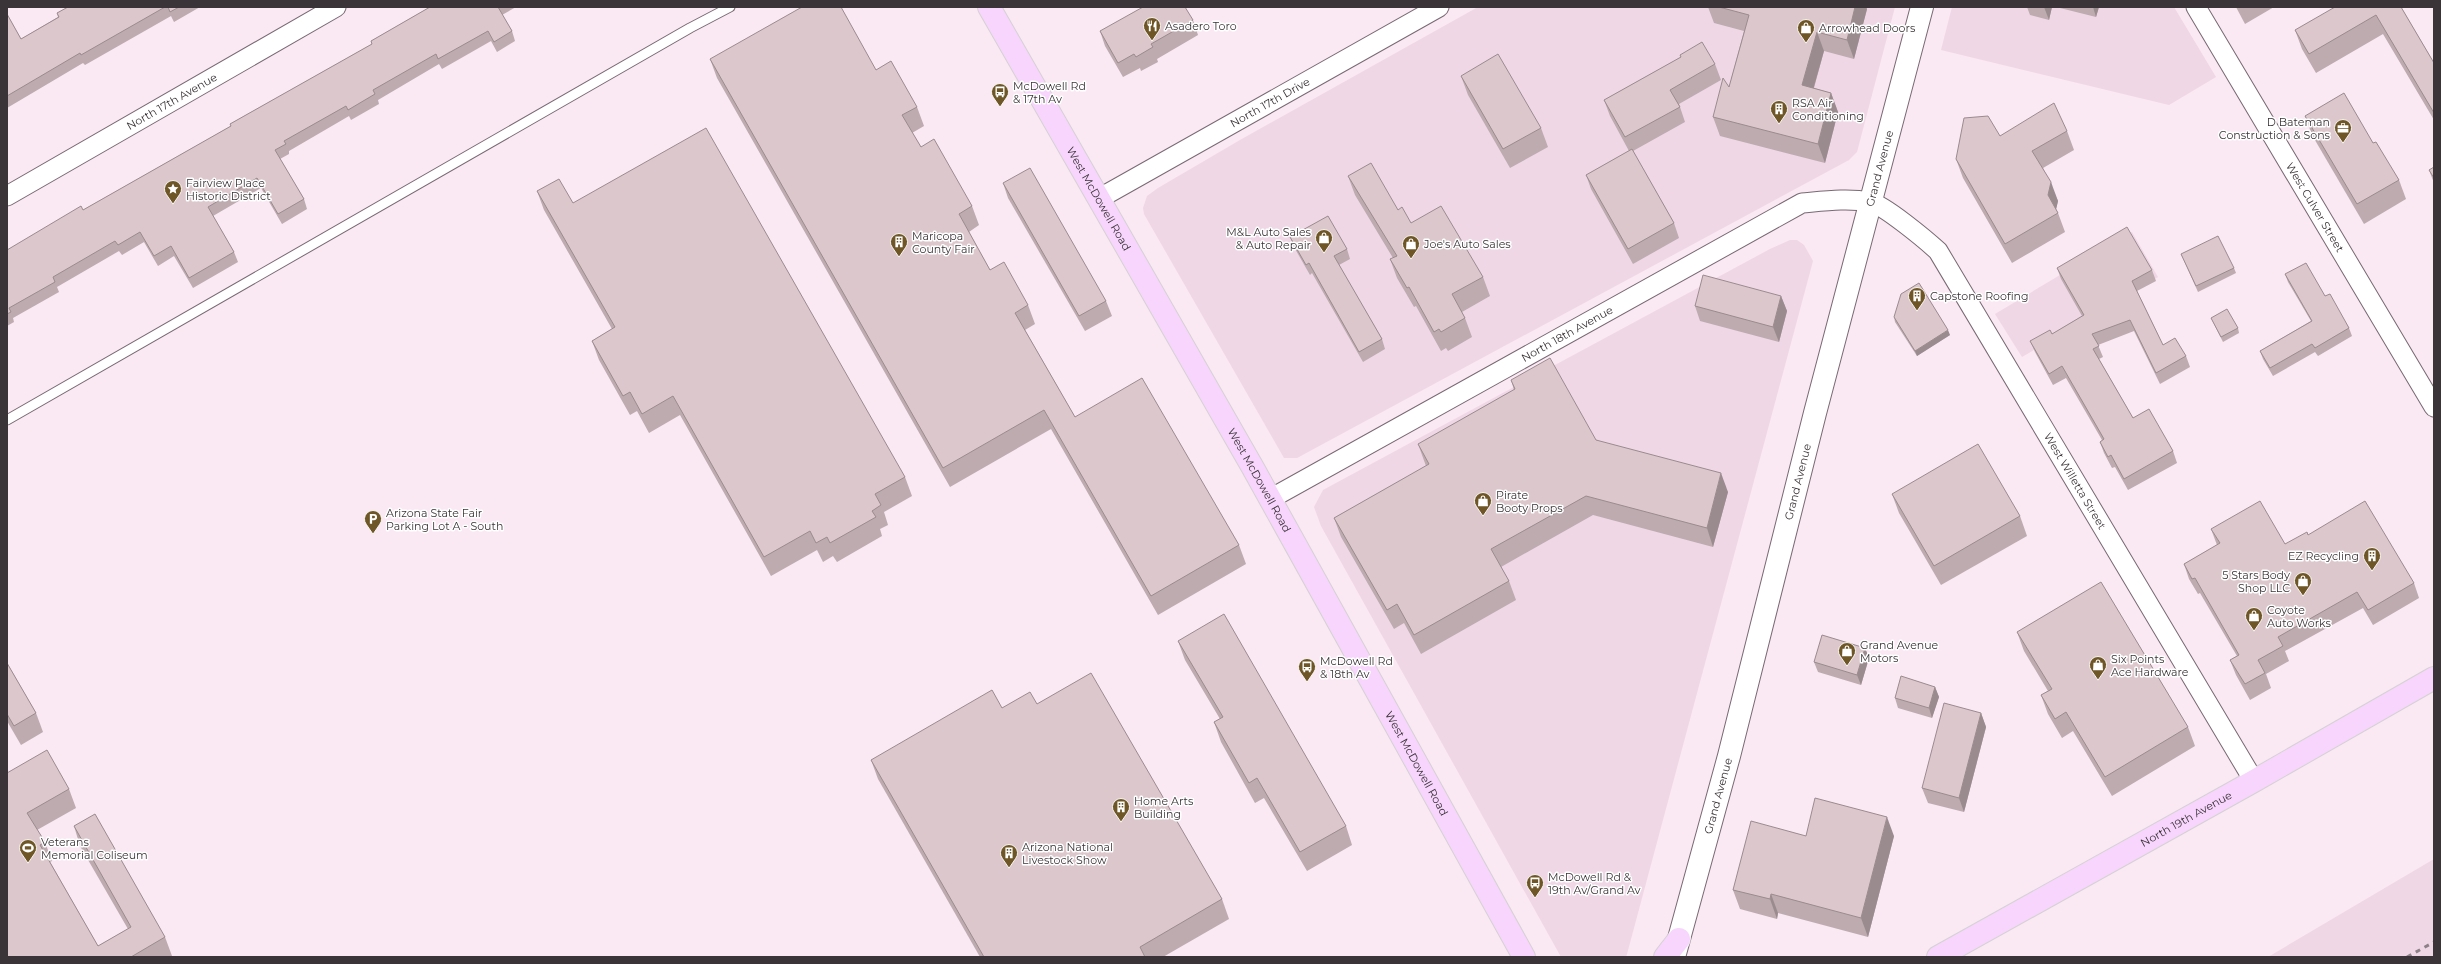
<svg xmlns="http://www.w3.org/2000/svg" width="2441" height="964" font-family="Montserrat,sans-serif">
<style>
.built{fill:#efd7e6}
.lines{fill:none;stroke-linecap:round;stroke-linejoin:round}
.service-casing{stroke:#786972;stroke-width:11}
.minor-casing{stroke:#786972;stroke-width:21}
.secondary-casing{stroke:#786972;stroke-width:24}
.primary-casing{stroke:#d4d2d3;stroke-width:24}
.service{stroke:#fff;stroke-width:9}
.minor{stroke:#fff;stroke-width:19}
.secondary{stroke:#fff;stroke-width:22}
.primary{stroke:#f7d5fc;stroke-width:22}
.rail{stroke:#8d8188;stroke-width:3;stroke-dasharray:5 5;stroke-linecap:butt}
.wall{fill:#bdabaf}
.shaded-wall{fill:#9a8b8f}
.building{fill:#dcc7cc;stroke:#9a8b8f}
.labels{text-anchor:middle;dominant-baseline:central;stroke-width:3;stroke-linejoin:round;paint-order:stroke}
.poi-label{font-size:11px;fill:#3a3337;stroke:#fff;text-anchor:start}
.street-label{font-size:11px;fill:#3a3337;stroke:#fff}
</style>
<rect width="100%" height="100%" fill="#fae8f3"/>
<g class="built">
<path d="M1478,7H1895L1857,152L1849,160L1297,458H1284L1144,214L1143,208L1147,196L1158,188L1240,140Z"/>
<path d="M1952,7H2174L2216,77L2169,105L1941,50Z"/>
<path d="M2132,232L2158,277L2022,357L1995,314Z"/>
<path d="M1790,240H1797L1804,245L1813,261L1627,954L1626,957H1561L1321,526L1314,507L1323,490L1770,249Z"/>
<path d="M2434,859V957H2268Z"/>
</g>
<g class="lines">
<defs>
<path id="service" d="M7,420L690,28L730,7"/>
<g id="minor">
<path id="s1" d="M2196,7L2434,407"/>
<path id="s2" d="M7,196L336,7"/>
<path id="s3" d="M1100,198L1439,7"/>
<path id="s4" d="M1270,499L1802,203C1825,201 1848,198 1870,202C1884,205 1926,240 1938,251L2254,781"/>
</g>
<g id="secondary">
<path id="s5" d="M1674,957L1729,756L1815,413L1922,7"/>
</g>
<g id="primary">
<path id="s6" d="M989,7L1253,468L1524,957"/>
<path d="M1665,957L1679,939"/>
<path id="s7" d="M1938,957L2254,781L2434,678"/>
</g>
</defs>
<use href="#service" class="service-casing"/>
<use href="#minor" class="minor-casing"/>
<use href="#secondary" class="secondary-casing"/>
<use href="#primary" class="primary-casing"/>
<use href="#service" class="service"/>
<use href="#minor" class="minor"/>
<use href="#secondary" class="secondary"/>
<use href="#primary" class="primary"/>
<path class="rail" d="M2407,957L2434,942"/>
</g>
<g class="wall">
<path d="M68,7H200L174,22L171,16L85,65L83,63L7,108V14L21,39L58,17L57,13Z"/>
<path d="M430,7H516L502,15L512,31L515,41L497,52L491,41L442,69L439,64L378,100L379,104L351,120L349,116L289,151V154L280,159L304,199L307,209L282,224L261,188L213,216L234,252L238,262L193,288L174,256L158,266L144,242L122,255L119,251L57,287L59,292L13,318L14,322L7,326V250L83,210L231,126L230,124L372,44L371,41Z"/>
<path d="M1708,7H1866L1867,9L1854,59L1824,51L1814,88L1831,93L1838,112L1825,163L1720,136L1713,117L1729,87L1744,31L1714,23Z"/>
<path d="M2027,7H2052L2049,20L2030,15Z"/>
<path d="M2056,7H2099L2096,17Z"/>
<path d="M2236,7H2274L2245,24Z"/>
<path d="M2401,7L2434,63V120L2383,34L2316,73L2302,49L2295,30Z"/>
<path d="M1193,20L1198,35L1157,59L1158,62L1141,71L1140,68L1123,77L1105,46L1100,31Z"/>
<path d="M1680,55L1715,64L1721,80L1679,104L1685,122L1633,151L1674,223L1679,238L1633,264L1591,189L1586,175L1629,151L1610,116L1604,100L1681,57Z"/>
<path d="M710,59L876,70L917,107L924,126L912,133L921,147L972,206L979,225L969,232L990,270L1028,305L1035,324L1025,330L1075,417L1239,545L1246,564L1158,615L1051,429L950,487L717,78Z"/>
<path d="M1461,76L1541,128L1548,147L1510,168L1468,95Z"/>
<path d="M2305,116L2373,143L2399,180L2406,199L2364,224L2312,135Z"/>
<path d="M2067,131L2074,150L2043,168L2058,201L2056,209L2058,213L2065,232L2012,263L1963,178L1956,159L2000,136Z"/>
<path d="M2434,167V183L2429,170Z"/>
<path d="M1348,176L1398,210L1411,223L1483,277L1490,296L1462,312L1465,318L1472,337L1448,351L1446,348L1441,351L1416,306L1414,307L1397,278L1390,259L1393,258L1355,195Z"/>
<path d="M1003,183L1106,301L1112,316L1085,331L1008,198Z"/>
<path d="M537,191L573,203L905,477L912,496L884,512L888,525L880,529L882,536L837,562L833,556L823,562L817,550L771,576L680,415L649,433L637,411L630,415L599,360L592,341L612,329L544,210Z"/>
<path d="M1290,237L1347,249L1350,259L1339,265L1382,339L1385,349L1363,362L1312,273L1310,275L1294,247Z"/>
<path d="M2181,254L2234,268L2236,273L2198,292Z"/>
<path d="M2057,268L2152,270L2156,281L2137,291L2163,345L2186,356L2190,367L2160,384L2134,331L2098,345L2103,357L2099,359L2133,418L2173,451L2177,463L2128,490L2115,467L2112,468L2104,453L2100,442L2102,440L2066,378L2053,385L2035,352L2030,341L2052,334L2082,316L2061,279Z"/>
<path d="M2285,274L2325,296L2349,328L2352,336L2318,356L2315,352L2273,376L2263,359L2260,351L2311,321L2288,282Z"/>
<path d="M1781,296L1787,311L1779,342L1700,321L1695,306Z"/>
<path d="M1894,317L1950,335L1917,356L1895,322Z"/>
<path d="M2211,318L2238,328L2239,333L2223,342Z"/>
<path d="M1511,380L1596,440L1728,492L1713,547L1593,515L1501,567L1509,581L1516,600L1421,654L1404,623L1394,629L1341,537L1334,518L1426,466L1418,444L1514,390Z"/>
<path d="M1892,494L2020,516L2027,536L1941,585L1899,513Z"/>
<path d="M2211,529L2285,544L2308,535L2414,583L2419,598L2373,625L2363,608L2285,651L2289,661L2266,674L2271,688L2250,700L2236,675L2230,660L2237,656L2200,593L2198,594L2189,579L2184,564L2217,545Z"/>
<path d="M2017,632L2188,727L2195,746L2112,796L2073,731L2062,738L2048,714L2041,695L2048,691L2024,651Z"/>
<path d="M1178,641L1346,826L1352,845L1307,871L1264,798L1255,803L1221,742L1214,722L1220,719L1185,660Z"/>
<path d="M1865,648L1869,658L1861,685L1818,672L1814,662Z"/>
<path d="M7,663L36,713L43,732L21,745L7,721Z"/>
<path d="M1935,687L1939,697L1932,718L1898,708L1895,698Z"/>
<path d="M1037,704L1222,899L1229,919L1163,957H980L878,779L871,760L1002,708Z"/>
<path d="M1981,713L1986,727L1964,812L1928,803L1922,788Z"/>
<path d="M7,773L69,789L76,808L37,830L45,842L52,861L50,862L98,946L128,929L80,846L74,826L165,937L172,956L171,957H7Z"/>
<path d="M1806,836H1894L1868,937L1778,913L1777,919L1740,909L1733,890Z"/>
</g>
<g class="shaded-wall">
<path d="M1855,7H1866L1867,9L1854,59L1847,40Z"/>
<path d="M2044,7H2052L2049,20Z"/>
<path d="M2093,7H2099L2096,17Z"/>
<path d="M1817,32L1824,51L1809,104L1802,85Z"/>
<path d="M1831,93L1838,112L1825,163L1818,144Z"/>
<path d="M2051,182L2058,201L2055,214L2048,195Z"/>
<path d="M1781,296L1787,311L1779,342L1773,327Z"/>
<path d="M1948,330L1950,335L1917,356L1915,351Z"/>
<path d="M1721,473L1728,492L1713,547L1707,528Z"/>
<path d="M1865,648L1869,658L1861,685L1857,675Z"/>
<path d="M1935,687L1939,697L1932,718L1929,708Z"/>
<path d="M1981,713L1986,727L1964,812L1959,798Z"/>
<path d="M1887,817L1894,836L1868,937L1861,918Z"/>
<path d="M1771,894L1778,913L1777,919L1770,899Z"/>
</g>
<g class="building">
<path d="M68,7H165L81,55L80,53L7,96V14L21,39L59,17L57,13Z"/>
<path d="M168,7H179L170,12Z"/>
<path d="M430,7H498L512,31L494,42L488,31L438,59L436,54L373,90L375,94L348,110L346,106L284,141L286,144L275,150L304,199L278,214L257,178L208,207L234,252L189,278L171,246L154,256L140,232L118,245L115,241L53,277L55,282L9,308L11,312L7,314V250L81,206L83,210L231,126L230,124L372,44L371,41Z"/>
<path d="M802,7H841L876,70L891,61L917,107L902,115L921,147L934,139L972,206L959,214L990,270L1004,262L1028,305L1015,313L1075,417L1142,378L1239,545L1151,596L1044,410L943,468L710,59Z"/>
<path d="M1143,7H1185L1193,20L1151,44L1153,47L1136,57L1134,54L1118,63L1100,31Z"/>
<path d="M1719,7H1855L1847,40L1817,32L1802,85L1831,93L1818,144L1713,117L1723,78L1729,87L1749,15Z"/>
<path d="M2335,7H2401L2434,63V113L2376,15L2309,54L2295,30Z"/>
<path d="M1702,42L1715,64L1670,90L1680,107L1625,137L1604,100L1681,57L1680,55Z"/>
<path d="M1498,54L1541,128L1503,149L1461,76Z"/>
<path d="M2344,93L2373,143L2376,142L2399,180L2357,204L2305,116Z"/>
<path d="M2054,103L2067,131L2032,151L2051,182L2048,195L2058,213L2005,244L1956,159L1964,118L1988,116L2000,136Z"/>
<path d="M706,128L905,477L875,494L881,505L872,511L876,517L830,543L827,537L816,543L810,531L764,557L673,396L642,414L630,392L623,396L592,341L615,327L537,191L559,179L573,203Z"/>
<path d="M1632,149L1674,223L1628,249L1586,175Z"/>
<path d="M1371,163L1398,210L1402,207L1411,223L1441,206L1483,277L1452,294L1465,318L1441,332L1439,329L1434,332L1409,287L1407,288L1390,259L1397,256L1348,176Z"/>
<path d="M2434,167V178L2429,170Z"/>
<path d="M1030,168L1106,301L1079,316L1003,183Z"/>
<path d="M1328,216L1347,249L1334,256L1382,339L1359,352L1309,263L1306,265L1290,237Z"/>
<path d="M2127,227L2152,270L2132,281L2163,345L2175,338L2186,356L2156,373L2130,320L2092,334L2099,346L2093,349L2133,418L2149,409L2173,451L2124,479L2111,455L2108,457L2100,442L2104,439L2062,366L2049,374L2030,341L2050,330L2052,334L2084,315L2057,268Z"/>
<path d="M2218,236L2234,268L2196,286L2181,254Z"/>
<path d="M2306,263L2325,296L2330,294L2349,328L2315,348L2312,344L2270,368L2260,351L2312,321L2285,274Z"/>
<path d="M1703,275L1781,296L1773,327L1695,306Z"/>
<path d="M1919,283L1948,330L1915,351L1894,317L1901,294Z"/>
<path d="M2227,309L2238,328L2221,337L2211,318Z"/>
<path d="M1550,358L1596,440L1721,473L1707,528L1586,496L1491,549L1509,581L1414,635L1397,604L1387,610L1334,518L1429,464L1418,444L1515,389L1511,380Z"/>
<path d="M1978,444L2020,516L1934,566L1892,494Z"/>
<path d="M2260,501L2285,544L2307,532L2308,535L2365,501L2414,583L2368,610L2357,592L2278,637L2283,646L2258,660L2265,673L2245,684L2230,660L2239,655L2195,578L2192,579L2184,564L2220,543L2211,529Z"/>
<path d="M2101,582L2188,727L2105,777L2066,712L2055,719L2041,695L2052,689L2017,632Z"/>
<path d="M1224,614L1346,826L1300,852L1257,778L1249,783L1214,722L1223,717L1178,641Z"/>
<path d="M1822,635L1865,648L1857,675L1814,662Z"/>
<path d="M7,663L36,713L14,726L7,714Z"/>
<path d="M1091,673L1222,899L1140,947L1145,957H984L871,760L992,690L1002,708L1030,692L1037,704Z"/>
<path d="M1901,676L1935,687L1929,708L1895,698Z"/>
<path d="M1944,703L1981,713L1959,798L1922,788Z"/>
<path d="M47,750L69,789L27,813L45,842L40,845L98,946L131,927L74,826L95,814L165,937L131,957H7V773Z"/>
<path d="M1815,798L1887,817L1861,918L1771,894L1770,899L1733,890L1751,821L1806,836Z"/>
</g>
<defs>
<symbol id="restaurant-pin" viewBox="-11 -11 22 30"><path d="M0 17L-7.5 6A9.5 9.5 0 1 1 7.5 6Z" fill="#6e5627" stroke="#fff"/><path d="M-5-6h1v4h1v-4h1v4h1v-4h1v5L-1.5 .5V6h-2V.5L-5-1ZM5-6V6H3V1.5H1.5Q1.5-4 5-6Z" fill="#fff"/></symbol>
<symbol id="shop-pin" viewBox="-11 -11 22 30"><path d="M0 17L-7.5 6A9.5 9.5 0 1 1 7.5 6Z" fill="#6e5627" stroke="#fff"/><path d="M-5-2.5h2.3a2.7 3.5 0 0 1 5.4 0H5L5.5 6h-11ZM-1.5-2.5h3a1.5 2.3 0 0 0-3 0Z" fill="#fff"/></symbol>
<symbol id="bus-pin" viewBox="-11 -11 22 30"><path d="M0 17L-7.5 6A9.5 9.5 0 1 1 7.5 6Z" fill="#6e5627" stroke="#fff"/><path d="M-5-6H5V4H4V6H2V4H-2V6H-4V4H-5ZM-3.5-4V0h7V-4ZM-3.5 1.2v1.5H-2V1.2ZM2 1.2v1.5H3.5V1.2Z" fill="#fff"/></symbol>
<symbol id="building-pin" viewBox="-11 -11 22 30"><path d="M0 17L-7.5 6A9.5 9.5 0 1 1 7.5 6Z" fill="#6e5627" stroke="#fff"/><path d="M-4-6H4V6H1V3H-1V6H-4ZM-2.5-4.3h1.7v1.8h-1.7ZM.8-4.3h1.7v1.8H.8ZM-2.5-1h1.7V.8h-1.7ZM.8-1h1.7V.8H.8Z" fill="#fff"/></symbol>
<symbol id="office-pin" viewBox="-11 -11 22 30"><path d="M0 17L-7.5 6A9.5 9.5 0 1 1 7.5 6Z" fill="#6e5627" stroke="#fff"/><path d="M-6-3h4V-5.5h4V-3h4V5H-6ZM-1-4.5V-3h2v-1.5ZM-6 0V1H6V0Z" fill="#fff"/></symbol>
<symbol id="sight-pin" viewBox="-11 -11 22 30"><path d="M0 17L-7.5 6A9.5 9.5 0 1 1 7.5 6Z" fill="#6e5627" stroke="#fff"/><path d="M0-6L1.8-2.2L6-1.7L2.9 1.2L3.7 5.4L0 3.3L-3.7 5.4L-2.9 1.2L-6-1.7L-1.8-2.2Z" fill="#fff"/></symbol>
<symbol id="parking-pin" viewBox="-11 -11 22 30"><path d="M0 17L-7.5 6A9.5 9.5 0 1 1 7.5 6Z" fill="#6e5627" stroke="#fff"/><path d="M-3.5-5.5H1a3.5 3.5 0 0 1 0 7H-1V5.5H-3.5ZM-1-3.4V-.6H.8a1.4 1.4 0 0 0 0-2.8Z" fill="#fff"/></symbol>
<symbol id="stadium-pin" viewBox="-11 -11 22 30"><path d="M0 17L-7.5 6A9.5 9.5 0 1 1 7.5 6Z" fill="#6e5627" stroke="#fff"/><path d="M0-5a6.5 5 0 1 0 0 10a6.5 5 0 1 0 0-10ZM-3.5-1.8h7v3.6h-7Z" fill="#fff"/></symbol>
</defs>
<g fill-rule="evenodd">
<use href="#restaurant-pin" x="1142" y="16" width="20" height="27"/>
<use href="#shop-pin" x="1796" y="18" width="20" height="27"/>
<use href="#bus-pin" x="990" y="82" width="20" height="27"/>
<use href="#building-pin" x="1769" y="99" width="20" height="27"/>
<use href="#office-pin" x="2333" y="118" width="20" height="27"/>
<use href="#sight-pin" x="163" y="179" width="20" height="27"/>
<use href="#shop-pin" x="1314" y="228" width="20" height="27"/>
<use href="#building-pin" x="889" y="232" width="20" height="27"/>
<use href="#shop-pin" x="1401" y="234" width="20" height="27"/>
<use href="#building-pin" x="1907" y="286" width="20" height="27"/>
<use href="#shop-pin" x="1473" y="491" width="20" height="27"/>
<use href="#parking-pin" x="363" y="509" width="20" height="27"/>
<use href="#building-pin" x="2362" y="546" width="20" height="27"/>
<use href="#shop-pin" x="2293" y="571" width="20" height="27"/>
<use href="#shop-pin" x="2244" y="606" width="20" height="27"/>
<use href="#shop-pin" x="1837" y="641" width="20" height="27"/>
<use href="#shop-pin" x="2088" y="655" width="20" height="27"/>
<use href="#bus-pin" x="1297" y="657" width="20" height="27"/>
<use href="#building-pin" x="1111" y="797" width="20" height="27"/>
<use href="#stadium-pin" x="18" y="838" width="20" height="27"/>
<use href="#building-pin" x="999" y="843" width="20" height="27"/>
<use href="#bus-pin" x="1525" y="873" width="20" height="27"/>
</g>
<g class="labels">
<g class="poi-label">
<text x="1165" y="26">Asadero Toro</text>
<text x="1819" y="28">Arrowhead Doors</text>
<text x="1013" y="86">McDowell Rd<tspan x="1013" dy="13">&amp; 17th Av</tspan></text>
<text x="1792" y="103">RSA Air<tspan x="1792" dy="13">Conditioning</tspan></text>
<text x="2330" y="122" text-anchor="end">D Bateman<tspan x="2330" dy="13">Construction &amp; Sons</tspan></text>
<text x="186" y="183">Fairview Place<tspan x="186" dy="13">Historic District</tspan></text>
<text x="1311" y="232" text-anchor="end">M&amp;L Auto Sales<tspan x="1311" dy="13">&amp; Auto Repair</tspan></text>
<text x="912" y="236">Maricopa<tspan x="912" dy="13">County Fair</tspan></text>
<text x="1424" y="244">Joe's Auto Sales</text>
<text x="1930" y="296">Capstone Roofing</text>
<text x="1496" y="495">Pirate<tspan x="1496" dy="13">Booty Props</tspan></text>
<text x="386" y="513">Arizona State Fair<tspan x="386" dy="13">Parking Lot A - South</tspan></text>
<text x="2359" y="556" text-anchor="end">EZ Recycling</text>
<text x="2290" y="575" text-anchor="end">5 Stars Body<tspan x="2290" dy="13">Shop LLC</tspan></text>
<text x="2267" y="610">Coyote<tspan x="2267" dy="13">Auto Works</tspan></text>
<text x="1860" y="645">Grand Avenue<tspan x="1860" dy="13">Motors</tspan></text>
<text x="2111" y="659">Six Points<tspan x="2111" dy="13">Ace Hardware</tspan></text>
<text x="1320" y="661">McDowell Rd<tspan x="1320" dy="13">&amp; 18th Av</tspan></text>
<text x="1134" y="801">Home Arts<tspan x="1134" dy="13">Building</tspan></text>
<text x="41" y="842">Veterans<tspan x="41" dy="13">Memorial Coliseum</tspan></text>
<text x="1022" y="847">Arizona National<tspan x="1022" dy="13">Livestock Show</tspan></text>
<text x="1548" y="877">McDowell Rd &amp;<tspan x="1548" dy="13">19th Av/Grand Av</tspan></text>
</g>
<g class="street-label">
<text stroke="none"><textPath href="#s2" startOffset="190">North 17th Avenue</textPath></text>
<text stroke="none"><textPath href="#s3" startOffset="195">North 17th Drive</textPath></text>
<text stroke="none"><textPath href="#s5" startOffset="815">Grand Avenue</textPath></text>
<text stroke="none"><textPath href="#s6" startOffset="221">West McDowell Road</textPath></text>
<text stroke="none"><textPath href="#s1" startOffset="233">West Culver Street</textPath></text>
<text stroke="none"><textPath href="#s4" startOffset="340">North 18th Avenue</textPath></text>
<text stroke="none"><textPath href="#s6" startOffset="545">West McDowell Road</textPath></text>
<text stroke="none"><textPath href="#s4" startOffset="1029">West Willetta Street</textPath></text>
<text stroke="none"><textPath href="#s5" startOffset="491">Grand Avenue</textPath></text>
<text stroke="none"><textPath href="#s6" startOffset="869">West McDowell Road</textPath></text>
<text stroke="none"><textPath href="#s5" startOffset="167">Grand Avenue</textPath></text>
<text stroke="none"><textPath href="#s7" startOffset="284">North 19th Avenue</textPath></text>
</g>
</g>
<rect width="2441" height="964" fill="none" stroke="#3a3337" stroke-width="16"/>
</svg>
